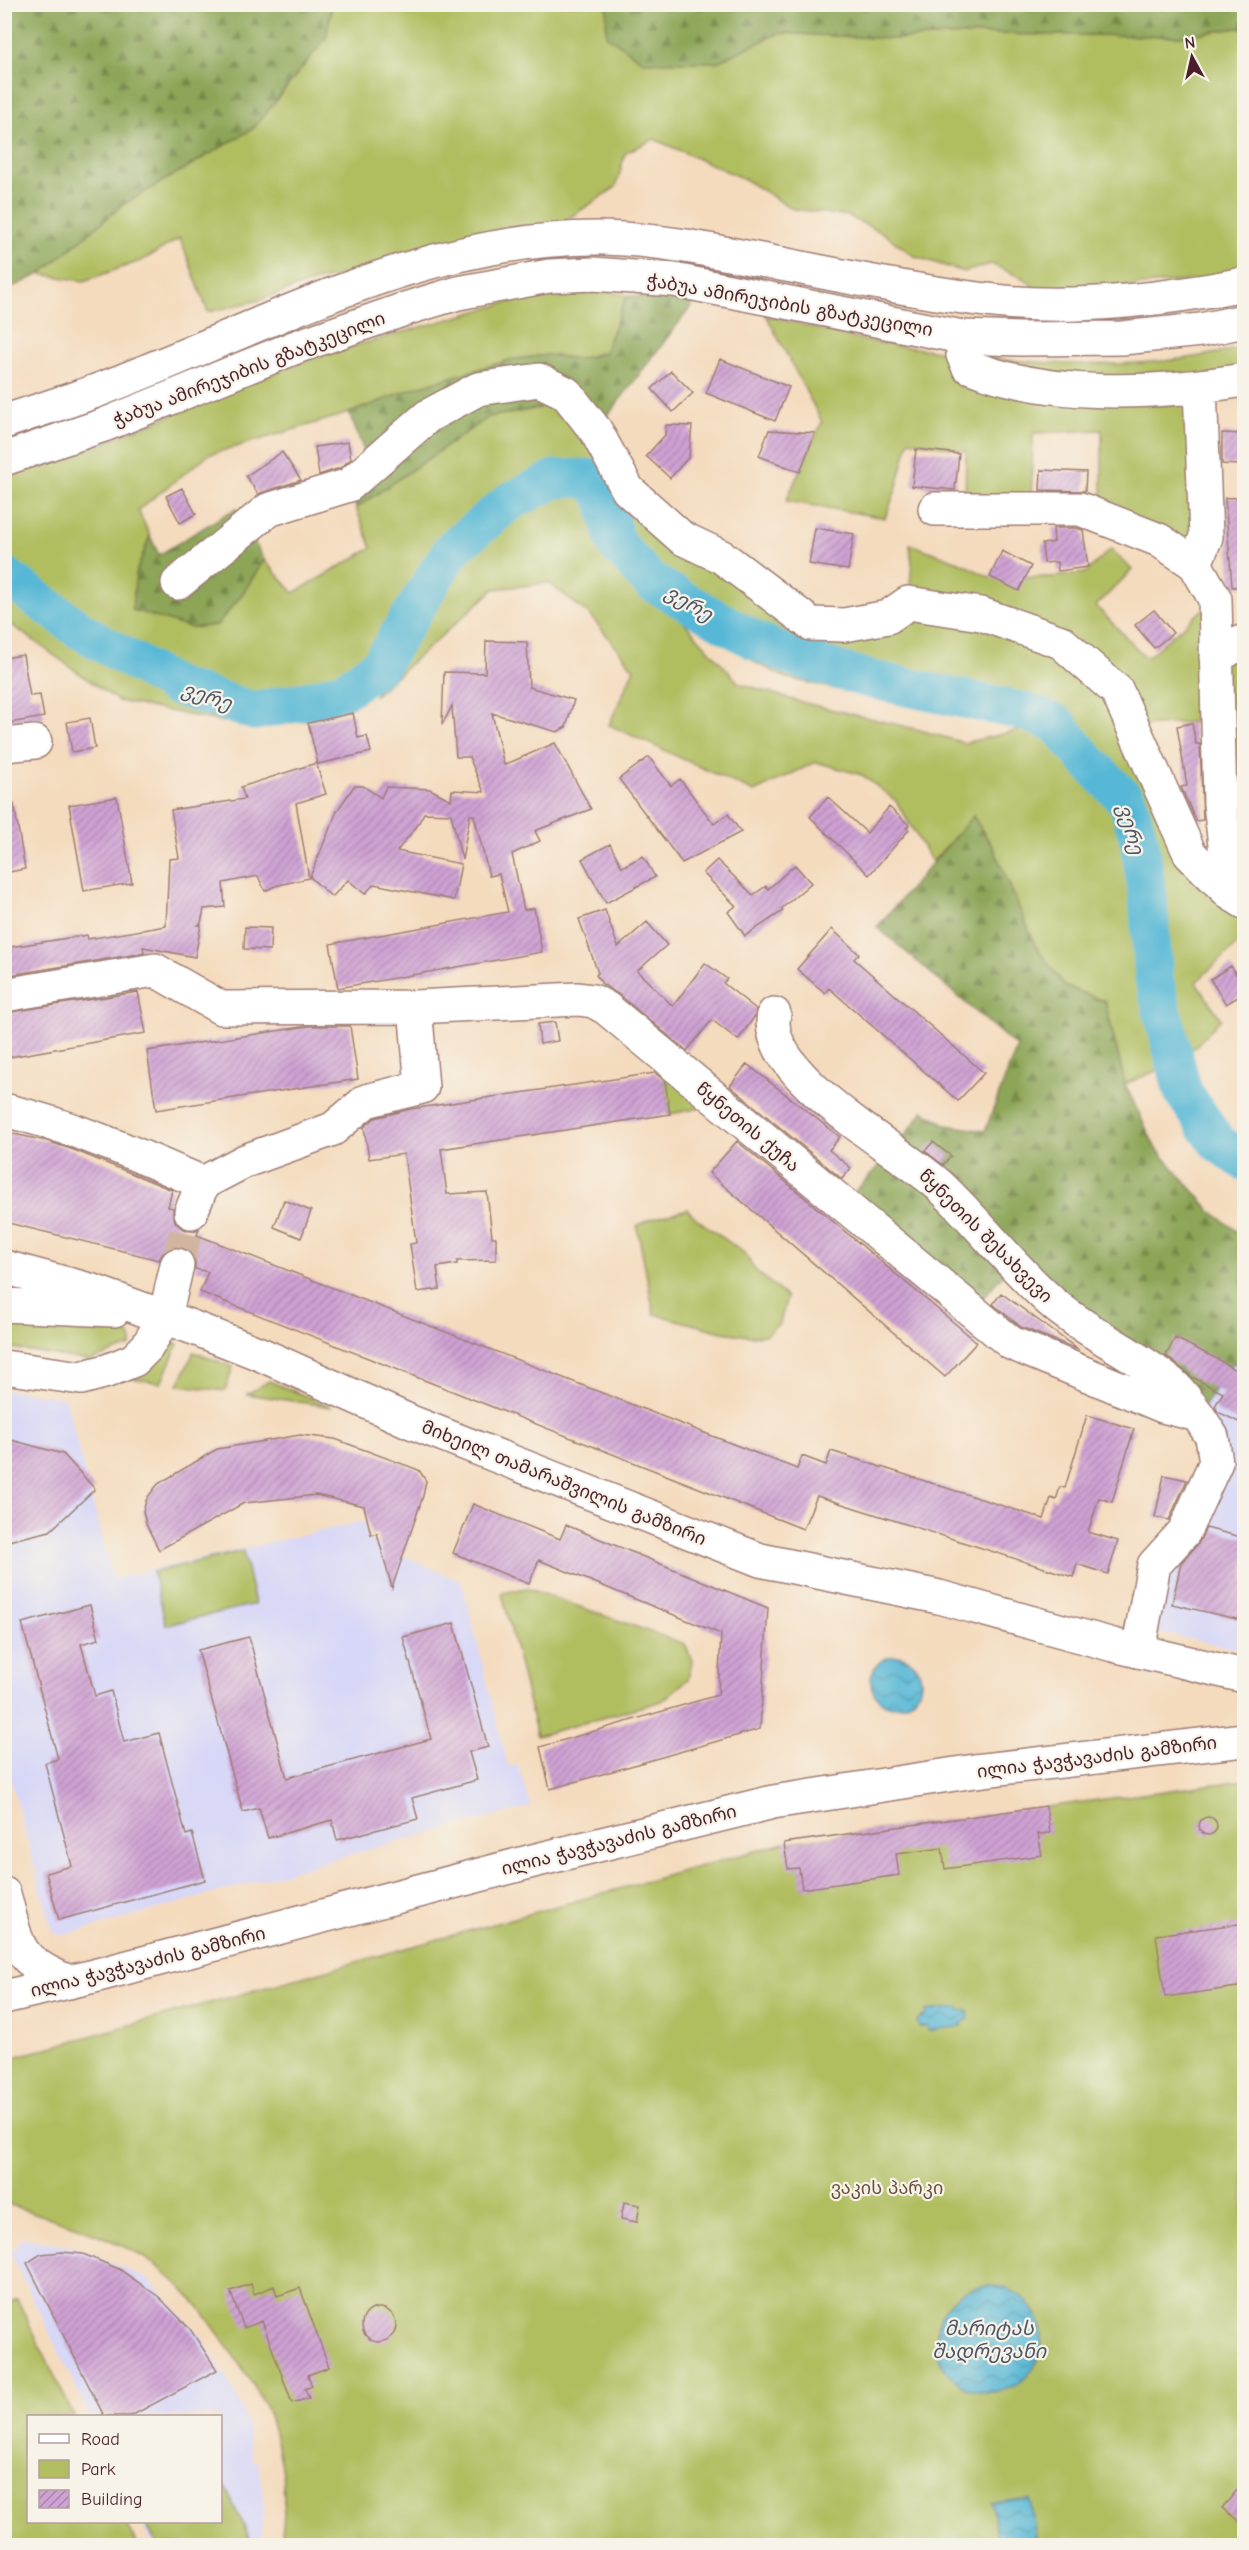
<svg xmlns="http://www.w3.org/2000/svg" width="1249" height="2550" viewBox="0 0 1249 2550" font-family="'Comic Neue','Noto Sans Georgian',sans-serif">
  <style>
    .built { fill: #d7d7f8 }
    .green { fill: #b0be60; stroke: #7d6e46; stroke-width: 1.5 }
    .forest { fill: url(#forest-firs); stroke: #6b6240; stroke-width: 1.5 }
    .water { fill: url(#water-waves); stroke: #506c80; stroke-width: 1.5 }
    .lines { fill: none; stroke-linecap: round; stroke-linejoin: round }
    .river { stroke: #57b8d6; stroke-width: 39 }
    .building { fill: url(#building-hatch) }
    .minor-tunnel { stroke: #d2b5a1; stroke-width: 33; stroke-dasharray: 33 16; stroke-linecap: butt }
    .minor-casing { stroke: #9f7d74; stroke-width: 36 }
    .major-casing { stroke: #9f7d74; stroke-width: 36 }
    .minor { stroke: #fff; stroke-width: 33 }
    .major { stroke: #fff; stroke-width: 33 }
    .labels { text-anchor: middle; stroke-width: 4.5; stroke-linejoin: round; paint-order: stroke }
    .street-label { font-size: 18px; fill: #4a1f2b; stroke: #f7f3e8 }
    .park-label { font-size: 18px; fill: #694f3b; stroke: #f7f3e8 }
    .water-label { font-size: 20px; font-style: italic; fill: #4f5567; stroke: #f7f3e8 }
  </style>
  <defs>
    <pattern id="forest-firs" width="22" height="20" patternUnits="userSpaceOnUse" patternTransform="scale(1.5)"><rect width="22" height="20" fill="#8ca556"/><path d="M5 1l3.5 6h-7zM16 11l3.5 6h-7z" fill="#748647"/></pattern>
    <pattern id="water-waves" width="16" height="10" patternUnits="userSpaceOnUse" patternTransform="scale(1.5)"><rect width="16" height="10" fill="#57b8d6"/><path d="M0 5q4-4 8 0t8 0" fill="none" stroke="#4a95ae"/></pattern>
    <pattern id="building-hatch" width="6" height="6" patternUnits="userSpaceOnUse" patternTransform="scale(1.5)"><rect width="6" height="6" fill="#cfa2d4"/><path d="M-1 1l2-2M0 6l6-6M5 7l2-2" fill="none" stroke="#aa83ac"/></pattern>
  </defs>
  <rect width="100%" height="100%" fill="#f7f3e8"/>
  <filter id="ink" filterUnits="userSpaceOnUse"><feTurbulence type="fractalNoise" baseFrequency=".0167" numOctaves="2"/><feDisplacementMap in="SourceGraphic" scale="12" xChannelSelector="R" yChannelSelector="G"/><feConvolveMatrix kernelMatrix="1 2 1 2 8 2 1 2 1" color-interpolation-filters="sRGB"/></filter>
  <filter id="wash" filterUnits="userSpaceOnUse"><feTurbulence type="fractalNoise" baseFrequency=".008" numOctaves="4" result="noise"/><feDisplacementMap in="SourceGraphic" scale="24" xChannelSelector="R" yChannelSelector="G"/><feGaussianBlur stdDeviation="1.35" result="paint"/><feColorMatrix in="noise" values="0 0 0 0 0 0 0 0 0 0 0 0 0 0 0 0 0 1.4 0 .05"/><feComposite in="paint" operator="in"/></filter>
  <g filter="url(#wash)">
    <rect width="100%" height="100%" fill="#f4dbbe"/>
    <path class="built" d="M1232,1362L1244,1371V1650L1142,1629L1207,1482L1198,1415Z
      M4,1390L65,1398L113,1579L364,1521L368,1540L462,1582L508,1767L518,1765L531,1807L377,1847L80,1931L64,1935L53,1933L5,1759Z
      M22,2238L78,2248L148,2279L200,2335L239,2400L247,2425L252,2461L259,2462L264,2510L260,2545H152L141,2522H220V2416H90L11,2254Z"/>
    <path class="green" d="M332,5H607L606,35L717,62L779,33L895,39L981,34L1182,36L1244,27V276L1041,294L1025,279L991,264L964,272L914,256L883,233L848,216L793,209L744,179L654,139L625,153L616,187L545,234L377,267L312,282L260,300L208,312L180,238L143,260L84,281L40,274L124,204L254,128L326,38Z
      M603,291L627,295L604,352L579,359L547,355L510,360L417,387L349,413L208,455L138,510L150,536L136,573L217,625L243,593L264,560L294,593L372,548L356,508L489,417L539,408V380L628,490L811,624L908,603L912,564L910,544L959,562L989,577H1053L1085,573L1111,549L1132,570L1096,606L1146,658L1215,599L1216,657L1244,641V814L1221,817L1216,720L1134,727L1190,854L1244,902V938L1196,982L1221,1019L1190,1052L1163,964L1159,892L1140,805L1063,714L1013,701L983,709L933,711L787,678L756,663L731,642L696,595L651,564L627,540L613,488L595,470L556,471L504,494L439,542L375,646L336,679L248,702L180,674L5,561L4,477L63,459L312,358L523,298Z
      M766,315C799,324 831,333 864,340C886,345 909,347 931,350C1034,366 1143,373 1244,347V380L1201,387L1195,564L1102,518V430L1033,433L1031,508H965L966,451L909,440L897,487L885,518L786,501L822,422Z
      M556,491L591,495L610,554L632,580L661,599L683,621L739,683L800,702L920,730L964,743L1028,728L1062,746L1091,777L1120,817L1134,871V945L1140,995L1163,1068L1125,1084L1105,1001L1064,986L1035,945L994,849L973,816L932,862L896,801L862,775L816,762L754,792L609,725L634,669L591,616L549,583L494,589L374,696L463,563L508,523Z
      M4,588L160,691L225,722L118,701L5,620Z
      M663,1071L706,1100L700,1108L670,1114Z
      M687,1209L697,1219L744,1253L756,1271L787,1297L780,1323L765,1335L751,1336L722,1332L654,1314L637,1226L648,1220Z
      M4,1316L129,1334L132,1340L131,1346L89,1361L5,1347Z
      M166,1339L178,1344L161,1383L124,1377Z
      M194,1352L233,1367L225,1391L178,1385Z
      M269,1381L332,1407L247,1394Z
      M243,1551L255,1604L166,1625L153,1572Z
      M526,1588L685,1644L692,1661L688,1679L662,1701L537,1736L502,1593Z
      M1244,1780V2545H280C289,2504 282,2456 269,2416C263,2397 250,2381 240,2365C215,2328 191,2291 155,2265C110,2233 55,2221 5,2203L4,2060L784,1843Z
      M17,2299L74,2416H28V2522H125L137,2545H5L4,2305Z
      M221,2479L251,2541L242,2545H157L145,2522H220Z"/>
    <path class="forest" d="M607,4H1244V27L1182,36L981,34L895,39L779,33L717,62H644L606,35Z
      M4,5L5,4L332,5L326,38L254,128L124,204L40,274L5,291Z
      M627,295L693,304L596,431L539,381L540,408L489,417L356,508L349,485L370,466L349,413L417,387L510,360L547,355L579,359L604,353Z
      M236,508L264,560L243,593L217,625L191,628L132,610L136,573L150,536L159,555Z
      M973,816L994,849L1035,945L1064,986L1105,1001L1125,1084L1155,1147L1211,1211L1244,1237V1371L1232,1362L1198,1415L1013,1262L972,1311L842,1205L894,1151L923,1111L947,1125L985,1131L1017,1047L877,927Z"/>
    <path class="water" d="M871 1681a25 25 0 1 1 50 0a25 25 0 1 1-50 0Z
      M958,2007L959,2010L968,2011L969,2019L961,2023L962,2026L928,2031V2027H919L917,2023L918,2019L926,2015V2011Z
      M936 2339a53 53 0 1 1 106 0a53 53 0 1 1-106 0Z
      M1030,2498L1037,2545H998L992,2503Z"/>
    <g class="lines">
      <path class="river" d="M4,575L80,630L175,686L254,711L311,700L346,689L380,665L452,549L509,502L555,479L588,478L603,494L616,544L650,581L754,640L796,658L869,679L1026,712L1057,724L1085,758L1128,802L1140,844L1148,897L1154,979L1183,1092L1218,1143L1244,1161"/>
    </g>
    <g id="blocks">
      <path class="building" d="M720,359L789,387L775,421L706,393Z
        M671,371L693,393L673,412L652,389Z
        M666,425L692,426L689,457L670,478L646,456L665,435Z
        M769,430L815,433L800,472L759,456Z
        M1222,433L1245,434V456L1240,455L1239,465L1222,464Z
        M348,442L351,459L340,468L319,475L315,447Z
        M916,449L959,454L955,490L912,486Z
        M282,452L301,480L258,494L246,476Z
        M1041,470L1086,472L1085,491L1040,490Z
        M182,488L196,514L180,523L166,496Z
        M1245,497V586L1232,587L1225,498Z
        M815,528L854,534L848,570L809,564Z
        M1053,528H1076L1083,530L1088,567L1058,571L1057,562L1044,563L1042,544L1054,542Z
        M1002,551L1031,566L1019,591L990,577Z
        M1154,610L1173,633L1154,648L1135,625Z
        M486,641L527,642L529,687L574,700L566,727L557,732L492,713L504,765L555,743L591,809L535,831L540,841L512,854L524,910L534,908L542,952L338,988L330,944L508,912L499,874L489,876L474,815H470L462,860L451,814L424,813L417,826L397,851L461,864L454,900L374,884L365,894L348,880L332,897L310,877L337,811L354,786H363L381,798L386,787L430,789L451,800L452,790L484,792L469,757H456L452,706L442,725L444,672L485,673Z
        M23,655L30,696L40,695L44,717L4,724V658Z
        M353,713L358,738L367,736L371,752L318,764L308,723Z
        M90,718L95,748L72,752L67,722Z
        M1192,723L1196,744H1200L1203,820L1196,821L1181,787L1187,786L1177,726Z
        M649,757L671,786L680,779L714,824L728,814L741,832L682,863L619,779Z
        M316,763L326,794L296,803L309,878L275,886L265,891L258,876L223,883L225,907L204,909L201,923L198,925H201L195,957L143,947L144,953L4,976V948L87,935L88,939L166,926L169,859L179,858L171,810L245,799L241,787Z
        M117,797L132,883L84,891L69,805Z
        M828,797L867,833L889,807L909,825L906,828L909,830L869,875L810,817Z
        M4,804H14L25,869L4,873Z
        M610,844L622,867L643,856L655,877L606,903L582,859Z
        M717,860L753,895L766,886L768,889L795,865L811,883L781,909L783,911L745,936L728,912L736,906L703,873Z
        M605,910L618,947L647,922L667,945L637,971L673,1006L705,963L727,979L723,983L756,1009L755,1016L738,1040L712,1020L687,1051L618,994L602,984L596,975L598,973L579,919Z
        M245,927L271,928L270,950L244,949Z
        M832,929L859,954L854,959L984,1073L958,1101L829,988L825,993L797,969Z
        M1231,966L1245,989V993L1226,1004L1210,979Z
        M138,992L146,1033L4,1058V1013Z
        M555,1022L558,1041L540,1044L538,1024Z
        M308,1026H350L358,1079L156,1110L147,1051Z
        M747,1064L840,1137L829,1150L851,1168L842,1179L730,1086Z
        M655,1073L665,1081L670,1114L441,1149L447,1194L487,1192L492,1237H496V1260L457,1261V1264L437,1267L440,1289L417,1292L410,1244L416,1243L404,1154L369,1159L364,1127L375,1118L411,1109Z
        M4,1132L47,1141L74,1150L172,1190L168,1207L173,1208V1215L176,1223L183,1229L193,1231L199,1229L197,1235L797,1469L802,1456L826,1465L831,1451L1044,1519L1051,1498L1056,1500L1060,1487L1065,1488L1087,1415L1134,1429L1112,1502L1099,1498L1088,1532L1118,1541L1108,1574L1077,1564L1073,1577L817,1496L803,1529L200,1292L208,1272L195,1269V1259L189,1251L182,1247H171L163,1253L159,1260L4,1222Z
        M737,1141L977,1342L945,1377L709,1173Z
        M933,1142L951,1156L943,1165L925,1151Z
        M284,1200L311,1211L301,1238L274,1227Z
        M1001,1293L1079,1350L1021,1327L993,1304Z
        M1175,1338L1219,1360L1245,1376V1425L1218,1412L1215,1406L1223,1393L1192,1377L1166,1356Z
        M300,1435L335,1439L419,1470L426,1481L423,1496L392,1588L377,1533L371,1535L364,1506L316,1495L244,1503L159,1550L146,1524L143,1511L147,1498L158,1484L217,1449Z
        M4,1438L63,1454L95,1489L50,1531L4,1542Z
        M1164,1475L1187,1480L1169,1520L1155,1517Z
        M473,1504L560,1539L566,1525L768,1608L760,1729L550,1789L540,1747L718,1695L721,1634L539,1560L529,1584L453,1553Z
        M1206,1528L1245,1538V1621L1172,1604L1181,1563L1198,1544Z
        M90,1605L99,1639L81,1644L95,1696L111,1691L124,1742L159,1733L186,1835L192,1833L205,1880L59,1920L46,1873L72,1866L45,1763L58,1759L22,1623Z
        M454,1623L488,1747L469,1752L477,1780L412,1798L418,1819L337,1840L332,1820L268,1838L259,1808L243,1812L198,1650L249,1637L287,1778L431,1739L403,1637Z
        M1046,1806L1050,1833L1038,1834L1042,1855L945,1869L942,1848L920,1851L896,1854L899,1875L802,1889L799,1868L788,1869L784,1843Z
        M1199 1826a9 9 0 1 1 18 0a9 9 0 1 1-18 0Z
        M1245,1923V1986L1165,1997L1156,1935Z
        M624,2202L640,2205L637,2222L621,2219Z
        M62,2252L83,2254L119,2269L159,2297L190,2329L217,2370L131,2416H104L27,2263L41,2254Z
        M251,2284L254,2294L274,2286L277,2296L300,2288L329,2367L308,2375L312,2386L305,2389L309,2398L292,2403L262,2321L244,2328L230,2291Z
        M362 2325a17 17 0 1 1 34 0a17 17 0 1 1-34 0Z
        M1245,2481V2526L1222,2508Z"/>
    </g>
  </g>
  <g filter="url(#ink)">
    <use href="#blocks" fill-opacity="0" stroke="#9f7d74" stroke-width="1.5"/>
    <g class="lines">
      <path class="minor-tunnel" d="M177,1265L191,1212"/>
      <g class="minor-casing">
        <path id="minor" d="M962,337L963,355L968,366C1051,399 1157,394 1244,380
          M935,509H1080L1159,540L1195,564L1215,599L1220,804L1231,894
          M1195,564L1206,537L1200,387
          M178,583L268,510L349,485L428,416L478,389L539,380L566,393L596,431L628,490L682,538L722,557L811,624L844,625L888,617L908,603L981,614L1061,642L1117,691L1190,854L1231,894L1244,902
          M1216,657L1244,641
          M4,745L35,742
          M4,995L155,970L221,1008L415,1007L578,999L593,1001L606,1008L1011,1343L1163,1406L1198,1415L1212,1437L1216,1462L1184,1532L1154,1565L1138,1651
          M774,1014C760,1075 903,1151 941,1187C980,1224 1015,1271 1055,1305C1091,1335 1136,1354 1172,1384C1182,1393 1190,1405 1198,1415
          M4,1110C73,1126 138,1155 203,1183
          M191,1212L203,1183L245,1161L333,1129L366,1101L422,1087L415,1007
          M165,1317L177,1265"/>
      </g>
      <g class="major-casing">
        <path id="major" d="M4,422C35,411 66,402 96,391C261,329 421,236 602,238C654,239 705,249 755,259C835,274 915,292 995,301C1072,310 1169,299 1244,284
          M4,459L104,425L296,347L408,308L458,293L549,276L593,274L674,280L962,337L1020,339L1122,338L1201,330L1244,321
          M4,1267L93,1291L194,1328L260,1354L411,1422L760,1560L939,1597L1113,1645L1244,1676
          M4,1305L114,1310
          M4,1367L81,1378L107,1371L134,1360L147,1347L165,1317
          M4,1894C19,1948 14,1959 69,1982
          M4,1997L90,1977L533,1861L773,1802L975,1771L1244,1740"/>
      </g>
      <use href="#minor" class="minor"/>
      <use href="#major" class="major"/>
    </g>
  </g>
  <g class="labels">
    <g class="street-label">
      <text transform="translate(790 305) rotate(10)" y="6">ჭაბუა ამირეჯიბის გზატკეცილი</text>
      <text transform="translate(249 369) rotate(-21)" y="6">ჭაბუა ამირეჯიბის გზატკეცილი</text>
      <text transform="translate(748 1127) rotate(40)" y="6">წყნეთის ქუჩა</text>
      <text transform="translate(986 1236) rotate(45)" y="6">წყნეთის შესახვევი</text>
      <text transform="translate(564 1483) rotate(22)" y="6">მიხეილ თამარაშვილის გამზირი</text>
      <text transform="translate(1097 1757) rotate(-7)" y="6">ილია ჭავჭავაძის გამზირი</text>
      <text transform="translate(619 1840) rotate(-14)" y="6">ილია ჭავჭავაძის გამზირი</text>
      <text transform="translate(148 1962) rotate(-14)" y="6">ილია ჭავჭავაძის გამზირი</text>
    </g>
    <g class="park-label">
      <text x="887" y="2194">ვაკის პარკი</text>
    </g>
    <g class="water-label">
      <text transform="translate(689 603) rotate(30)" y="7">ვერე</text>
      <text transform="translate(207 696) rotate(18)" y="7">ვერე</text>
      <text transform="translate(1131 829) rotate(74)" y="7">ვერე</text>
      <text x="989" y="2335">მარიტას<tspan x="989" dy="23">შადრევანი</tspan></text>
    </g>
  </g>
  <rect width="1249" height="2550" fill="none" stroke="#f7f3e8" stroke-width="24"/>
  <rect x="27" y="2415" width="195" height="108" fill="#f7f3e8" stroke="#b29e9c" stroke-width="1.5"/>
  <rect x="39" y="2434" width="30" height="9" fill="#ffffff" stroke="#b29e9c" stroke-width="1.5"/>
  <text x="81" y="2445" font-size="18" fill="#4a1f2b">Road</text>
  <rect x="39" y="2460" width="30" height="18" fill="#b0be60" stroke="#b29e9c" stroke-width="1.5"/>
  <text x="81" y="2475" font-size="18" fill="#4a1f2b">Park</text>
  <rect x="39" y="2490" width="30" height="18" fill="url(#building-hatch)" stroke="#b29e9c" stroke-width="1.5"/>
  <text x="81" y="2505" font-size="18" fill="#4a1f2b">Building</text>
  <g transform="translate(1192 57) rotate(352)" stroke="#f7f3e8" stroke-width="4.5" paint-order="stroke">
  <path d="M0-4.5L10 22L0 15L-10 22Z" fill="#4a1f2b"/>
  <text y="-9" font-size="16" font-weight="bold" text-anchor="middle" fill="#4a1f2b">N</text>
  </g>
</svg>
